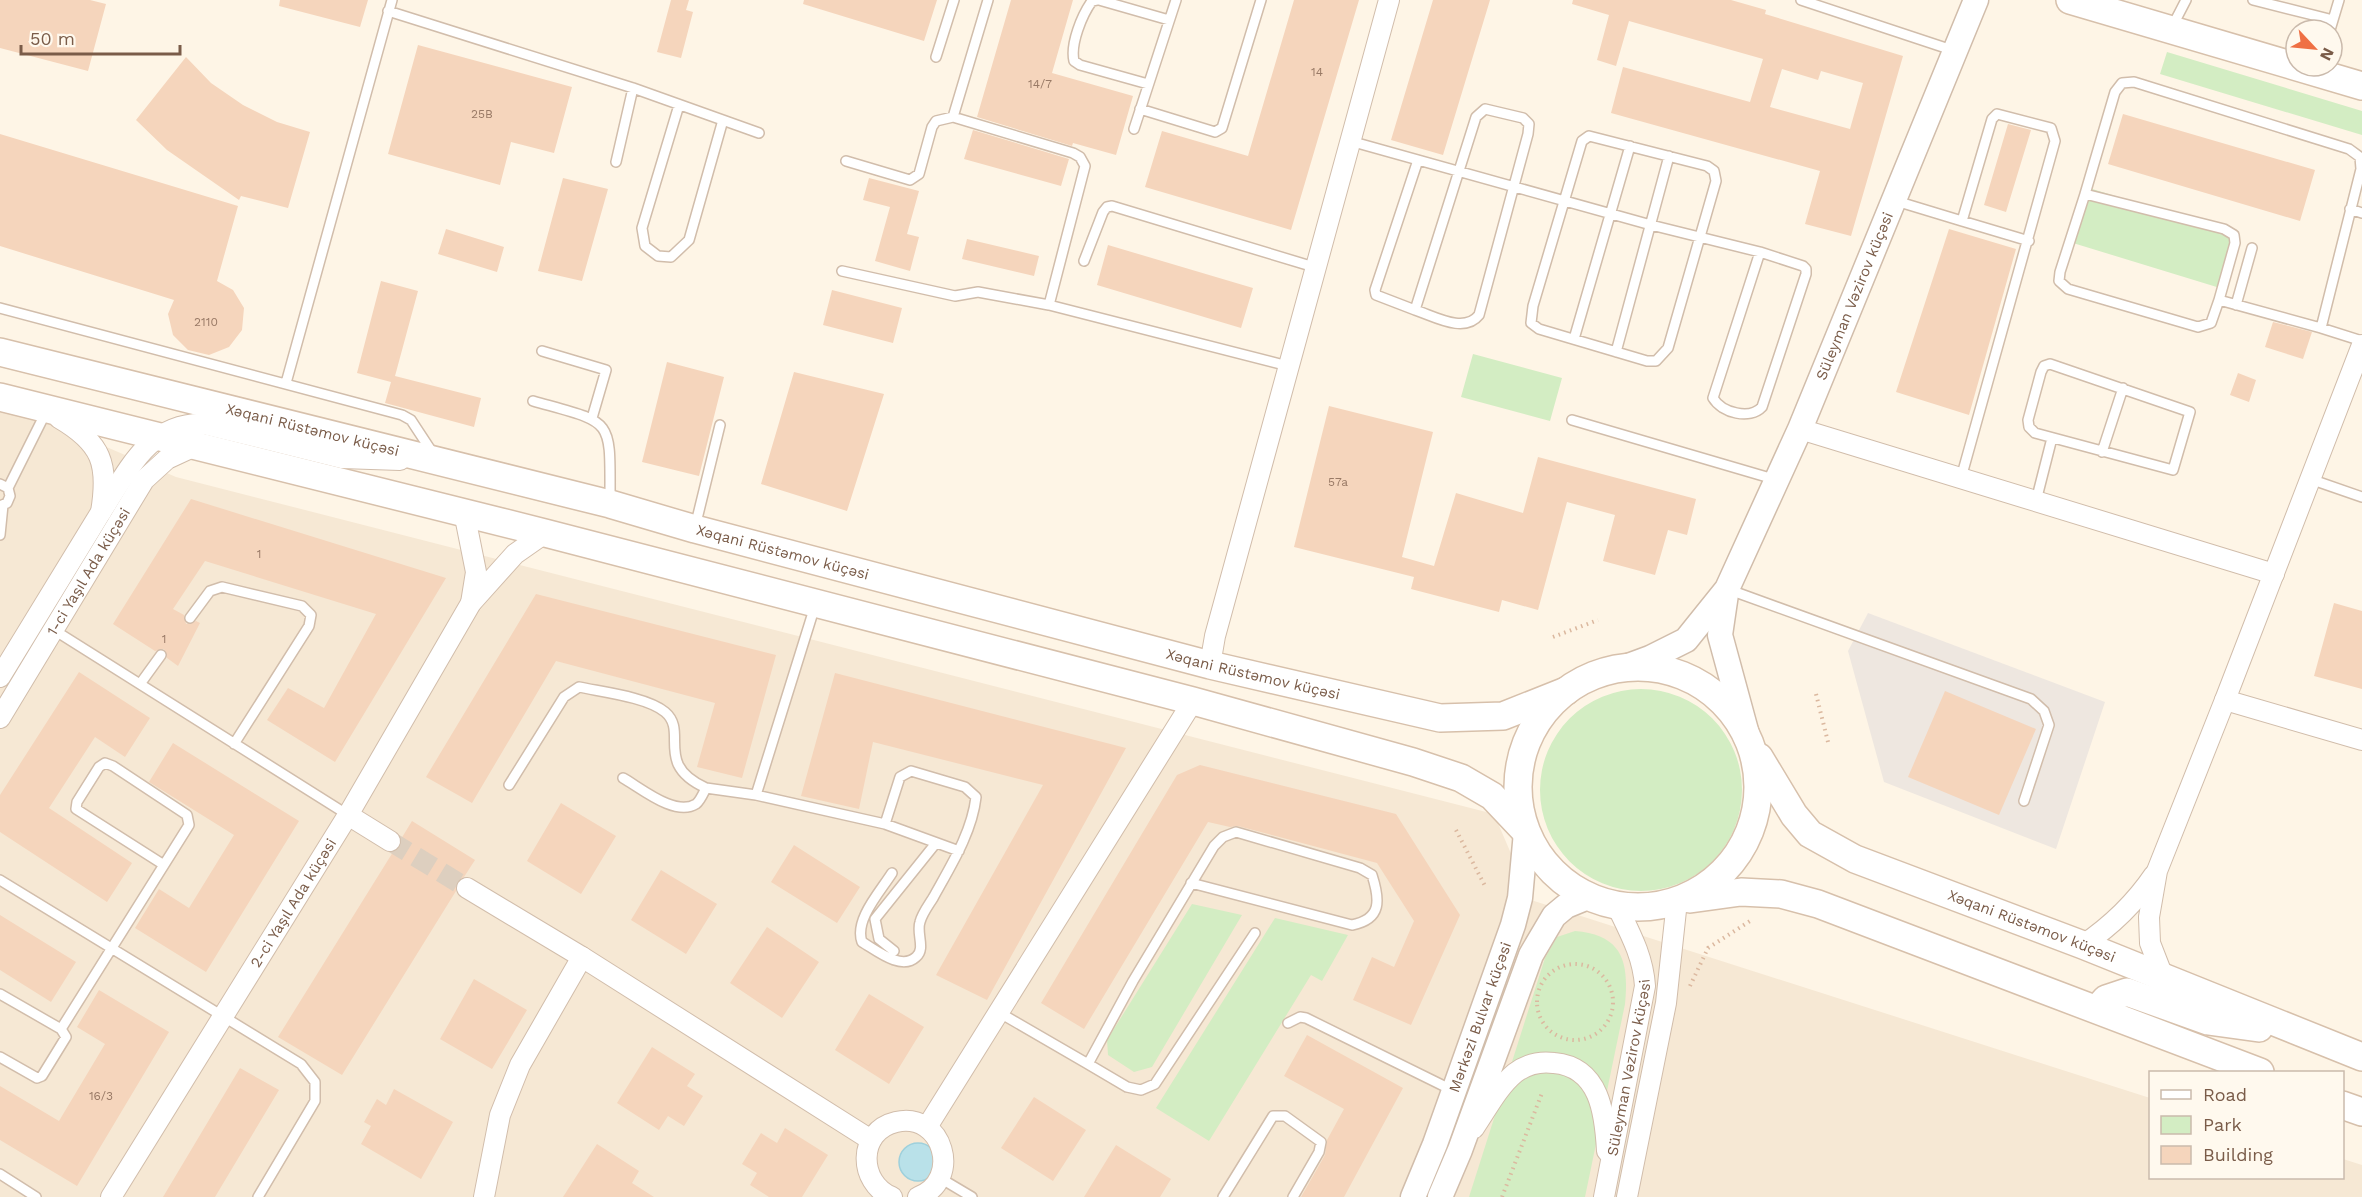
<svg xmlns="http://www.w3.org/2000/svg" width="2362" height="1197" viewBox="0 0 2362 1197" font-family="'Work Sans',sans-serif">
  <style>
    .residential { fill: #f6e8d4 }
    .industrial { fill: #eee7e0 }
    .green { fill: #d3edc3 }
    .water { fill: #b9e1e9; stroke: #9ed0dc; stroke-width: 1.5 }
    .building { fill: #f5d5bc; fill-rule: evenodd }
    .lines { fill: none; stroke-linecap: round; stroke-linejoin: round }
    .minor-tunnel { stroke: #ddcfbf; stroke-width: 20; stroke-dasharray: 20 10; stroke-linecap: butt }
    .service-casing { stroke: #d1bdab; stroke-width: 12 }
    .minor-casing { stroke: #d1bdab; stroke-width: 22 }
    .tertiary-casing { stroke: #d1bdab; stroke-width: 27 }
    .secondary-casing { stroke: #d7c0ab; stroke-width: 30 }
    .path { stroke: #dbb89f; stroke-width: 4; stroke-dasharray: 1.5 4.5; stroke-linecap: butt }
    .service { stroke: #fff; stroke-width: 9 }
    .minor { stroke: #fff; stroke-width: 20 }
    .tertiary { stroke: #fff; stroke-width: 24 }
    .secondary { stroke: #fff; stroke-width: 27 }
    .labels { text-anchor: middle; stroke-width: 6; stroke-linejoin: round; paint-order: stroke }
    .number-label { font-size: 12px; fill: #997a66 }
    .street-label { font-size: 15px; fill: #7a5c49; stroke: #fff9ee }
  </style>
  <rect width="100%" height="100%" fill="#fef5e6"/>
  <path class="residential" d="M0,401L176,477L1494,814L1531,900L2150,1098V1178H2342L2343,1159L2362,1165V1197H0Z"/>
  <path class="industrial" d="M1868,613L2105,702L2056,849L1884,782L1848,651Z"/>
  <path class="green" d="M2167,52L2362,111V135L2160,74Z
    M2089,188L2237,233L2220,288L2073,243Z
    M1473,354L1562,378L1550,421L1461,397Z
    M1540 790a101 101 0 1 1 202 0a101 101 0 1 1-202 0Z
    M1192,904L1242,915L1152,1067L1134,1072L1108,1055L1107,1040Z
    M1275,918L1348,935L1322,981L1311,975L1209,1141L1156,1108Z
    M1575,931C1623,935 1629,962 1625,1004L1585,1197H1469L1545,958L1557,937Z"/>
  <path class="water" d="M899 1162a19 19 0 1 1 38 0a19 19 0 1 1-38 0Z"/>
  <path class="building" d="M0,0H90L106,4L88,71L0,48Z
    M280,0H368L360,27L279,6Z
    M671,0H689L686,10L693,12L681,58L657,52Z
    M804,0H937L924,41L803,4Z
    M1011,0H1073L1052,73L1133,96L1116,155L1073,143L1072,146L977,117Z
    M1294,0H1359L1291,230L1145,187L1162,131L1248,156Z
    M1433,0H1490L1443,155L1391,140Z
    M1573,0H1731L1766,10L1765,14L1903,56L1851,236L1805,224L1820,171L1611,113L1623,67L1750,102L1763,59L1629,21L1616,66L1597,60L1609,15L1572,4ZM1782,69L1818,80L1821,71L1863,83L1850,129L1770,107Z
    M418,45L572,87L554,153L511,142L500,185L388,154Z
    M186,57L211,83L243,105L277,122L310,132L288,208L241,196L239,200L167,150L136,120Z
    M2123,114L2315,170L2300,221L2108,164Z
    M2008,124L2031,130L2006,212L1984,205Z
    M973,130L1069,159L1061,186L964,159Z
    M0,134L238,206L217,281L233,290L244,308L242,330L229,347L209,355L188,350L173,335L168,314L174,300L0,246Z
    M563,178L608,189L582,281L538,271Z
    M869,178L919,191L907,234L919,237L910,271L875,261L890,207L863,200Z
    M446,229L504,247L497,272L438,254Z
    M1949,229L2016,249L1969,415L1896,392Z
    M967,239L1039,256L1034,276L962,259Z
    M1108,245L1253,288L1241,328L1097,285Z
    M381,281L418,291L395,376L481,398L474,427L385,403L391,382L357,373Z
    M832,290L902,308L893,343L823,325Z
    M2273,322L2312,332L2303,359L2265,347Z
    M667,362L724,377L699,476L642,462Z
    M794,372L884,394L847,511L761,484Z
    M2238,373L2256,380L2249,402L2230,395Z
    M1329,406L1433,432L1402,557L1434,566L1456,493L1523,513L1538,457L1696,499L1687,535L1668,530L1655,575L1603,561L1615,515L1567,502L1538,610L1502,600L1499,612L1411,589L1414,577L1294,547Z
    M191,499L446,578L335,762L267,720L288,688L324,708L376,614L205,561L173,609L184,615L186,624L196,621L200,623L178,666L167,658L164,649L155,651L113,624Z
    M536,594L776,655L742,778L697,767L715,703L556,661L472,803L426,777Z
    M2334,603L2362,611V689L2314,676Z
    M79,672L150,718L125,757L95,737L49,808L132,863L107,902L0,832V795Z
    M835,673L1126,748L987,1000L936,975L1043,785L873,742L859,809L801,796Z
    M1945,691L2036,729L1999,815L1908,777Z
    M173,743L299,821L206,972L135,928L159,889L189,908L234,835L149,782Z
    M1200,765L1396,814L1460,915L1411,1025L1353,1000L1372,957L1394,967L1414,921L1377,863L1238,826L1230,827L1208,822L1084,1029L1041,1003L1177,775Z
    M561,803L616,836L581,894L527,861Z
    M412,821L475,860L464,877L457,881L456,891L342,1075L278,1037L393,852L400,847L401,839Z
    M794,845L860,887L837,923L771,882Z
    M661,870L717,904L686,954L631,920Z
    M0,915L76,962L51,1002L0,970Z
    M767,927L819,962L782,1018L730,983Z
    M474,979L527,1010L492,1069L440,1039Z
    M99,990L169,1032L77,1186L0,1140V1086L59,1121L105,1044L77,1027Z
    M869,994L924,1027L889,1084L835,1050Z
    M1307,1035L1403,1088L1344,1197H1301L1325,1155L1327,1140L1344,1109L1284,1076Z
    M652,1047L695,1074L687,1086L703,1096L684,1126L668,1116L659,1130L617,1103Z
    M240,1068L279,1090L215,1197H163Z
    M394,1089L453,1122L421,1179L361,1144L371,1126L364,1122L377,1099L386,1105Z
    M1034,1097L1086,1130L1053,1181L1001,1148Z
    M785,1128L828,1155L802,1197H769L750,1185L757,1173L742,1164L761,1133L777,1143Z
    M597,1144L639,1171L632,1183L654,1197H563Z
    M1116,1145L1171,1179L1160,1197H1084Z"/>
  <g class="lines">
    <path class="minor-tunnel" d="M390,841L467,888"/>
    <g class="service-casing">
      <path id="service" d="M988,0L953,117L1073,153L1080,157L1085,166L1049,305
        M1097,0L1092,1C1082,15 1070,44 1074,61L1080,65L1148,84
        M1099,0L1169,20
        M1801,0L1955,51
        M2253,0L2333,20
        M388,11L633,88L759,133
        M2172,27L2186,0
        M2330,30L2339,0
        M936,57L954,0
        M679,105L642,228L645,246L658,256L671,257L689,240L723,120
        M1140,109L1215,132L1222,128L1261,0
        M1485,109L1523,118L1529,124L1528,134L1479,315C1464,334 1434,316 1415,310L1476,117Z
        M1134,129L1176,0
        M1589,136L1707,166L1714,171L1716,181L1668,348L1656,361H1647L1539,329L1531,323L1533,306L1582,141Z
        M1350,141L1651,225L1760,252L1803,266L1806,269V274L1762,407C1750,420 1722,413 1713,398L1760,252
        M846,161L910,180L919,174L932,127L936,121L953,117
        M616,162L633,88
        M2085,194L2060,272L2059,281L2068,289L2198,327L2211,323L2219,300L2321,328L2361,169L2360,157L2349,149L2134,82L2122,83L2115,92L2085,194L2224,229L2234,235L2235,243L2219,300
        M1896,201L1962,221
        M2350,209L2362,213
        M1084,261L1103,212L1107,207L1112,206L1314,267
        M842,271L955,296L978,292L1049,305L1288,366
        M2236,305L2252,248
        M0,308L402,415L411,420L434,455
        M1415,310L1376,295L1375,290L1418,160
        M2321,328L2362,341
        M1574,339L1630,146
        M542,351L606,370L592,418
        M1616,352L1669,156
        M2050,364L2190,412L2173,470L2035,433L2029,427L2028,420L2041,372L2044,366Z
        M286,383L392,0
        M533,401C615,424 610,416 610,502
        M1572,420L1777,480
        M2102,452L2123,388
        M1961,478L2055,141L2051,128L1997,114L1992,119L1962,221L2029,241
        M2310,479L2362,497
        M0,484L8,488L10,496L7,503L0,506
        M8,488L46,412
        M2036,501L2052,438
        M695,527L720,425
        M0,535L3,505
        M1727,589L2031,699L2044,711L2049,725L2024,801
        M815,606L756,795L885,824L959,851
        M190,618L210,591L222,587L302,606L311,615L309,626L234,744
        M54,630L348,815
        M140,684L161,655
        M623,778C641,788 675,817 696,804C700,801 703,794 706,788L756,795
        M509,785L564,697L579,687C602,692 647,697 665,712C689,732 653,764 706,788
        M885,824L900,777L911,771L965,787L976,797C972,833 950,867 933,898C928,906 922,914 920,922C916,933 926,949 916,957C901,971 876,950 862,942C854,920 880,892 892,873
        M0,880L301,1064L315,1082V1101L258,1197
        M894,951L879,939L875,919L936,843
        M0,994L61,1029L66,1037L42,1076L37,1078L0,1057
        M1000,1013L1088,1064L1133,981L1214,846L1223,837L1236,832L1360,868L1372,875C1380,900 1382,919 1352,925L1191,883
        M1288,1023L1300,1017L1306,1018L1452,1090
        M61,1029L189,825L187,815L113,766L105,763L99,767L77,802L76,809L164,865
        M1088,1064L1127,1087L1141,1090L1155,1084L1255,933
        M0,1174L36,1197
        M940,1178L972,1197
        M1223,1197L1273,1116H1285L1321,1142L1319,1152L1293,1197"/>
    </g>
    <g class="minor-casing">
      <g id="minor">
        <path d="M2362,345L2225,700L2362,740"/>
        <path d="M1800,429L2274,574"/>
        <path d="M101,512C128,471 149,422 204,424L342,458L400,460"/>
        <path d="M464,512L476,572L471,603"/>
        <path d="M1210,665L1215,636L1389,0"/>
        <path d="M0,677L101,512C109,464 102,443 59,418"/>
        <path id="s1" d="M0,718L144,480L167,459L195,446"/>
        <path d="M348,815L390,841"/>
        <path d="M467,888L582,957L871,1140"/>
        <path d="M2083,945C2111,926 2135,903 2154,875"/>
        <path d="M2164,979L2150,943L2149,917L2157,871L2225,700"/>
        <path d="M927,1127L1193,701"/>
        <path d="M1474,1128C1487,1109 1498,1087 1515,1073C1527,1064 1540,1061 1554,1063C1600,1067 1605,1114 1607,1151"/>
        <path id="s2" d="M111,1197L348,815L471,603L515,554L545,533"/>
        <path d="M484,1197L500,1115L520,1065L582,957"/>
        <path d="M892,1197C858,1183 857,1131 896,1122C943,1111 963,1180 918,1197"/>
        <path id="s3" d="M1604,1197L1645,986C1643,956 1630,933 1617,906"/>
        <path d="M1627,1197L1666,1003L1677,901"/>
      </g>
    </g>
    <g class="tertiary-casing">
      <g id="tertiary">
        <path d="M1726,594L1720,635L1748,738"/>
        <path id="s4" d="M1623,668L1650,658L1686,640L1727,589L1800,429L1976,0"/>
        <path id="s5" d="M1413,1197L1435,1144L1513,925L1520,898L1526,832"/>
        <path d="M1440,1197L1460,1150L1531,955L1554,916L1566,906L1588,897"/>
      </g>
    </g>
    <g class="secondary-casing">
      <g id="secondary">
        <path d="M2070,0L2362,86"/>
        <path id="s6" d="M0,352L610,504L695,529L1210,665L1440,718L1503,716L1566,691"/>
        <path d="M0,397L545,533L1193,701L1413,762L1461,778L1492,796L1526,832"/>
        <circle cx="1638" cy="787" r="120"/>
        <path id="s7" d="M1759,757L1794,815L1810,834L1855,859L2083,945L2362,1057"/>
        <path d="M1690,899L1741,892L1781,894L1818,904L2260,1072"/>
        <path d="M2097,1009L2106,999L2127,992L2208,1021L2259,1028"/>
        <path d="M2342,1105L2362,1112"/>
      </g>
    </g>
    <path class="path" d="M1553,637L1598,620
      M1816,694L1828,742
      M1456,830L1485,886
      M1537 1002a38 38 0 1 1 76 0a38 38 0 1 1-76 0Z
      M1690,986L1708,948L1750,921
      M1502,1197L1542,1093"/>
    <use href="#service" class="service"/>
    <use href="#minor" class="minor"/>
    <use href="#tertiary" class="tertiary"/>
    <use href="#secondary" class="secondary"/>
  </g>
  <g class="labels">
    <g class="number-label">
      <text x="1317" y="76">14</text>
      <text x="1040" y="88">14/7</text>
      <text x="482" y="118">25B</text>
      <text x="206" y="326">2110</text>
      <text x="1338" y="486">57a</text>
      <text x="259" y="558">1</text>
      <text x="164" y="643">1</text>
      <text x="101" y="1100">16/3</text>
    </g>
    <g class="street-label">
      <text dy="5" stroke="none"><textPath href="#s4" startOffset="454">Süleyman Vəzirov küçəsi</textPath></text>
      <text dy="5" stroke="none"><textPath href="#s6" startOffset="322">Xəqani Rüstəmov küçəsi</textPath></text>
      <text dy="5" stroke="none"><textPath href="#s6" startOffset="808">Xəqani Rüstəmov küçəsi</textPath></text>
      <text dy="5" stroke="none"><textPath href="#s1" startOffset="171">1-ci Yaşıl Ada küçəsi</textPath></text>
      <text dy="5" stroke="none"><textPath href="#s6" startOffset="1294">Xəqani Rüstəmov küçəsi</textPath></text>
      <text dy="5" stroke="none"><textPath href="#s2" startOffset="346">2-ci Yaşıl Ada küçəsi</textPath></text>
      <text dy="5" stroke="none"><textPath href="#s7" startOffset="333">Xəqani Rüstəmov küçəsi</textPath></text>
      <text dy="5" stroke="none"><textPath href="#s5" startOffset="192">Mərkəzi Bulvar küçəsi</textPath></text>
      <text dy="5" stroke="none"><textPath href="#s3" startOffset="132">Süleyman Vəzirov küçəsi</textPath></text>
    </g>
  </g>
  <rect x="2149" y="1071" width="195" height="108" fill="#fff9ee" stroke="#cabaac" stroke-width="1.5"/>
  <rect x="2161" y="1090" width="30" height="9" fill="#ffffff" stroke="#cabaac" stroke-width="1.5"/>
  <text x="2203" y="1101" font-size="18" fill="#7a5c49">Road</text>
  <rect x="2161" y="1116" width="30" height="18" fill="#d3edc3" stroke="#cabaac" stroke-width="1.5"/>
  <text x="2203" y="1131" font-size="18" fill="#7a5c49">Park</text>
  <rect x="2161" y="1146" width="30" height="18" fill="#f5d5bc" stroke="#cabaac" stroke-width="1.5"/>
  <text x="2203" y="1161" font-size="18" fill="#7a5c49">Building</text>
  <g transform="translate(2314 48) rotate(116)"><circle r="28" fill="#fff9ee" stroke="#cabaac" stroke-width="1.5"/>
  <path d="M0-4.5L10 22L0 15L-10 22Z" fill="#ef7044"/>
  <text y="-9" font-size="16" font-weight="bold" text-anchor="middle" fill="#7a5c49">N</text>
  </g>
  <path d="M21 45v9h159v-9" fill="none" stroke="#7a5c49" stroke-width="3"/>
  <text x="30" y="45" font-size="18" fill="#7a5c49" stroke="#fff9ee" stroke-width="4.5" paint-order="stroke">50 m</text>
</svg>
